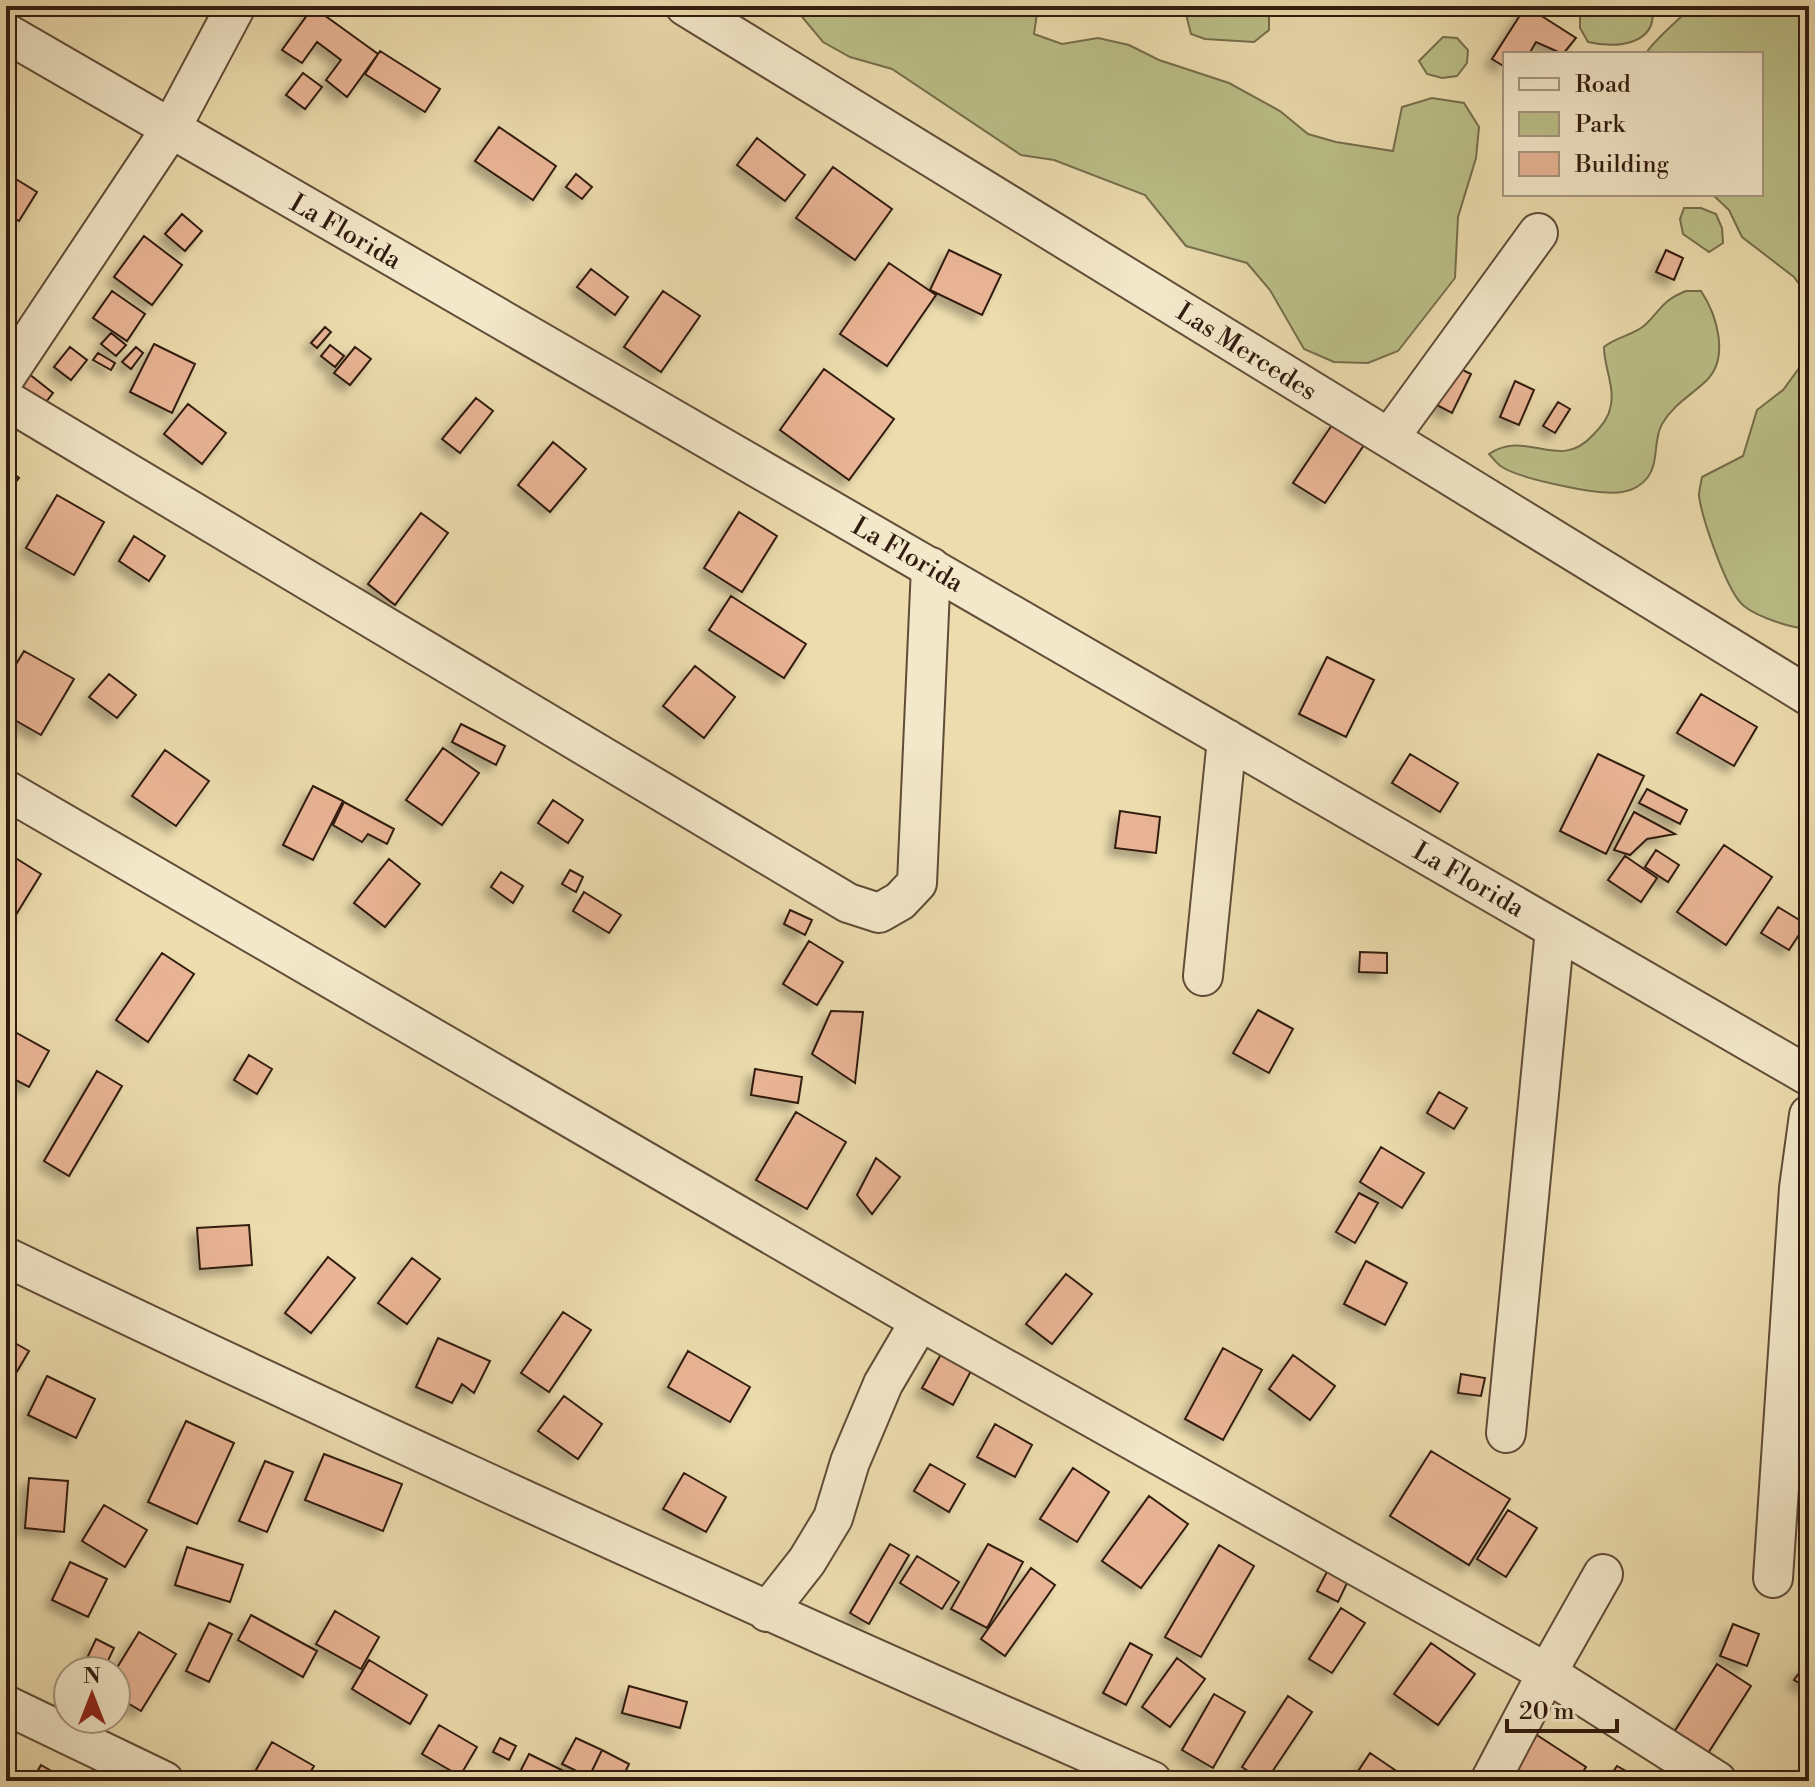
<svg xmlns="http://www.w3.org/2000/svg" width="1815" height="1787" viewBox="0 0 1815 1787" font-family="'Libre Bodoni',serif">
  <style>
    .green { fill: #bbbf88; stroke: #766e4c; stroke-width: 2 }
    .building { fill: #e9b495; stroke: #321c0f; stroke-width: 2; filter: url(#shadow) }
    .lines { fill: none; stroke-linecap: round; stroke-linejoin: round }
    .minor-casing { stroke: #604c37; stroke-width: 42 }
    .minor { stroke: #f3e8ca; stroke-width: 38 }
    .labels { text-anchor: middle; stroke-width: 7; stroke-linejoin: round; paint-order: stroke }
    .street-label { font-size: 26px; fill: #321c0f; stroke: #f3e8ca }
  </style>
  <defs>
    <filter id="shadow"><feDropShadow dx="-7" dy="7" stdDeviation="4" flood-color="#0004"/></filter>
  </defs>
  <rect width="100%" height="100%" fill="#ecdcae"/>
  <filter id="stains"><feTurbulence type="fractalNoise" baseFrequency=".0025" numOctaves="4"/><feColorMatrix values="0 0 0 0 .2 0 0 0 0 .09 0 0 0 0 .02 0 0 0 .5 -.17"/></filter>
  <radialGradient id="worn" r=".72"><stop offset=".6" stop-color="#630" stop-opacity="0"/><stop offset="1" stop-color="#630" stop-opacity=".3"/></radialGradient>
  <path class="green" d="M793,6H1038L1034,34L1062,44L1098,38L1129,45L1159,60L1229,83L1280,111L1308,134L1336,142L1393,151L1402,107L1432,98L1464,103L1479,127L1476,158L1458,217L1455,278L1398,351L1368,363L1334,362L1304,349L1270,290L1247,263L1186,246L1145,195L1054,160L1021,155L892,69L850,57L823,42Z
    M1184,6H1264L1269,16V30L1254,42L1205,39L1191,34Z
    M1580,6H1652C1659,45 1616,49 1588,42L1580,28Z
    M1692,6H1809V298L1794,277L1742,237L1729,210L1712,194H1761V54H1646C1649,44 1682,17 1692,6Z
    M1443,37L1457,38L1468,50L1467,63L1457,76L1442,78L1427,74L1419,61Z
    M1684,208H1701L1716,214L1722,228L1723,243L1709,252L1683,234L1680,219Z
    M1686,291H1701C1717,315 1730,358 1706,381C1690,396 1673,405 1662,424C1653,440 1659,462 1648,477C1642,485 1632,491 1622,492C1600,496 1521,479 1502,467C1497,464 1493,458 1489,454C1527,428 1559,473 1593,435C1600,428 1608,419 1610,409C1616,388 1604,368 1604,347C1616,337 1634,335 1645,325C1662,309 1661,301 1686,291Z
    M1809,326V628C1794,630 1756,616 1744,606C1727,593 1702,518 1699,496C1699,490 1701,483 1702,477L1743,456L1757,410L1783,390L1802,364Z"/>
  <path class="building" d="M1526,6L1576,38L1563,54L1536,42L1529,54H1505V67L1492,59Z
    M313,7L378,54L347,97L326,80L341,60L317,42L302,63L282,50Z
    M380,51L440,89L425,112L365,74Z
    M303,73L322,87L305,109L286,95Z
    M499,127L556,166L533,200L475,161Z
    M757,138L805,175L785,201L737,165Z
    M833,167L892,209L855,260L796,218Z
    M6,173L37,192L19,221L6,213Z
    M576,174L592,187L582,199L566,187Z
    M182,214L202,231L185,251L165,234Z
    M144,236L182,265L152,305L114,277Z
    M949,250L1001,275L982,315L930,290Z
    M1666,250L1683,258L1674,280L1656,272Z
    M889,263L936,295L887,366L840,334Z
    M591,269L628,297L615,315L577,287Z
    M112,291L145,314L127,341L93,318Z
    M663,291L700,316L661,372L624,347Z
    M325,327L331,332L317,348L311,343Z
    M111,333L126,345L116,356L101,344Z
    M154,344L195,364L172,413L130,392Z
    M330,345L344,356L335,367L321,356Z
    M70,347L87,360L71,380L54,367Z
    M136,347L143,353L131,369L122,362Z
    M355,347L371,359L350,385L334,373Z
    M98,353L115,363L111,370L93,360Z
    M1450,364L1471,374L1452,413L1431,402Z
    M19,366L53,393L42,407L8,380Z
    M824,369L894,419L849,480L780,430Z
    M1515,381L1534,390L1519,425L1500,417Z
    M476,398L493,411L460,453L442,439Z
    M1558,402L1570,409L1555,433L1543,426Z
    M188,404L226,433L202,464L164,434Z
    M1334,422L1366,442L1325,503L1293,483Z
    M553,442L586,469L550,512L518,485Z
    M6,468L19,478L6,494Z
    M57,495L104,522L74,575L26,548Z
    M739,512L777,536L742,592L704,568Z
    M421,513L448,533L395,605L368,584Z
    M134,536L165,556L149,581L119,561Z
    M731,596L806,644L784,678L709,630Z
    M24,651L74,679L41,735L6,715V681Z
    M1327,657L1374,680L1346,737L1299,714Z
    M695,666L735,697L704,738L663,706Z
    M109,674L136,695L117,718L89,697Z
    M1701,694L1757,727L1734,766L1677,733Z
    M461,724L505,746L496,765L452,742Z
    M443,748L479,773L442,825L406,800Z
    M165,750L209,781L176,826L132,796Z
    M1410,754L1458,783L1440,812L1392,783Z
    M1598,754L1644,776L1606,854L1560,831Z
    M313,786L343,801L313,860L283,845Z
    M1647,789L1687,810L1680,824L1639,803Z
    M553,800L583,820L568,843L538,823Z
    M344,802L394,829L387,844L368,834L362,842L333,825Z
    M1120,811L1160,817L1156,853L1115,848Z
    M1634,812L1675,834L1647,839L1630,855L1614,850Z
    M1724,845L1772,877L1726,945L1677,912Z
    M1656,850L1679,865L1668,882L1645,867Z
    M6,852L41,874L6,931Z
    M1625,856L1657,878L1641,902L1608,880Z
    M389,859L420,884L385,927L354,903Z
    M570,870L583,877L576,892L562,884Z
    M501,872L523,886L513,903L491,887Z
    M584,892L621,915L609,933L573,911Z
    M1778,907L1806,924L1789,950L1761,933Z
    M790,910L812,920L805,935L784,924Z
    M809,941L843,962L817,1005L783,984Z
    M1360,952L1387,953V973L1359,972Z
    M162,953L194,974L148,1042L116,1020Z
    M1258,1010L1293,1029L1269,1073L1233,1053Z
    M831,1011L863,1012L855,1083L812,1054Z
    M6,1027L49,1051L29,1087L6,1075Z
    M249,1055L272,1069L257,1094L234,1080Z
    M755,1069L802,1077L798,1103L751,1095Z
    M97,1071L122,1086L69,1176L44,1161Z
    M1439,1092L1467,1108L1454,1129L1427,1113Z
    M796,1112L846,1142L807,1209L756,1180Z
    M1381,1147L1424,1173L1402,1208L1360,1182Z
    M876,1158L900,1177L872,1214L857,1195Z
    M1359,1193L1378,1203L1355,1243L1336,1232Z
    M249,1225L252,1265L200,1269L197,1228Z
    M328,1257L355,1278L311,1333L285,1313Z
    M412,1258L440,1279L407,1324L378,1303Z
    M1366,1261L1407,1283L1385,1325L1344,1304Z
    M1066,1274L1092,1294L1052,1344L1026,1324Z
    M563,1312L591,1330L549,1392L521,1373Z
    M6,1338L29,1351L6,1390Z
    M438,1338L490,1361L474,1393L462,1384L452,1403L416,1387Z
    M1223,1348L1262,1370L1223,1440L1185,1419Z
    M688,1351L750,1387L730,1422L668,1387Z
    M941,1354L971,1371L953,1405L922,1388Z
    M1293,1355L1335,1386L1310,1420L1269,1389Z
    M1461,1374L1485,1378L1481,1396L1458,1393Z
    M47,1376L95,1399L76,1438L28,1415Z
    M564,1396L602,1424L578,1459L538,1431Z
    M186,1421L234,1443L197,1524L148,1502Z
    M995,1424L1032,1445L1015,1477L977,1457Z
    M1431,1451L1510,1499L1469,1565L1390,1516Z
    M324,1454L402,1484L383,1531L305,1500Z
    M265,1461L293,1472L267,1532L239,1521Z
    M930,1464L965,1484L949,1512L914,1491Z
    M1073,1468L1109,1492L1077,1542L1040,1519Z
    M684,1473L726,1497L706,1532L663,1509Z
    M29,1478L68,1481L64,1532L25,1528Z
    M1149,1496L1188,1524L1141,1588L1102,1561Z
    M104,1505L147,1530L125,1567L82,1541Z
    M1508,1510L1537,1528L1506,1577L1477,1559Z
    M890,1544L909,1555L869,1624L850,1613Z
    M988,1544L1023,1562L987,1628L951,1609Z
    M1219,1545L1254,1566L1201,1657L1165,1637Z
    M187,1547L243,1565L230,1602L175,1585Z
    M917,1556L959,1582L942,1609L900,1583Z
    M70,1562L107,1579L88,1617L52,1600Z
    M1031,1568L1055,1585L1005,1656L981,1639Z
    M1329,1568L1349,1579L1338,1602L1317,1591Z
    M1341,1608L1365,1623L1332,1673L1309,1659Z
    M335,1611L379,1637L361,1669L316,1644Z
    M251,1615L317,1651L303,1677L238,1640Z
    M209,1623L232,1634L209,1682L186,1671Z
    M1733,1624L1759,1634L1747,1666L1720,1656Z
    M139,1632L176,1654L141,1711L116,1696L115,1671Z
    M96,1639L114,1648L103,1671H81Z
    M1130,1643L1152,1655L1126,1705L1103,1693Z
    M1431,1643L1475,1674L1438,1725L1394,1694Z
    M1177,1658L1205,1679L1170,1727L1142,1707Z
    M369,1660L427,1695L410,1724L352,1689Z
    M1717,1664L1751,1686L1705,1758L1671,1737Z
    M1804,1666L1809,1669V1689L1794,1680Z
    M629,1686L687,1702L680,1728L622,1713Z
    M1214,1694L1245,1712L1213,1768L1182,1750Z
    M1288,1696L1312,1712L1266,1781H1263L1242,1767Z
    M439,1725L477,1747L460,1776L422,1754Z
    M1526,1728L1586,1767L1577,1781H1516L1499,1770Z
    M500,1738L516,1746L509,1760L493,1752Z
    M576,1738L602,1750L589,1777L562,1764Z
    M272,1742L314,1766L305,1781L284,1771L279,1781H275L256,1770Z
    M602,1750L629,1764L621,1781H612L592,1771Z
    M1370,1753L1411,1781H1363L1355,1776Z
    M529,1754L584,1781H533L519,1774Z
    M41,1765L65,1779L63,1781H32Z
    M1617,1766L1644,1781H1607Z"/>
  <g class="lines">
    <g class="minor-casing">
      <path id="minor" d="M685,6L1809,696
        M6,33L1809,1076
        M6,376L170,130L236,6
        M6,400L848,903L879,913L900,901L917,883L931,567
        M1389,438L1538,233
        M6,790L920,1321L1547,1673L1603,1574
        M1203,976L1227,739
        M6,1257C385,1439 767,1612 1152,1781
        M1506,1433L1555,929
        M1773,1578L1799,1188L1809,1115
        M767,1612L807,1561L833,1518L850,1462L883,1384L920,1321
        M6,1705L164,1781
        M1490,1781L1547,1673L1717,1781"/>
    </g>
    <use href="#minor" class="minor"/>
  </g>
  <g class="labels">
    <g class="street-label">
      <text transform="translate(346 231) rotate(30)" y="9">La Florida</text>
      <text transform="translate(1247 351) rotate(32)" y="9">Las Mercedes</text>
      <text transform="translate(908 554) rotate(30)" y="9">La Florida</text>
      <text transform="translate(1469 879) rotate(30)" y="9">La Florida</text>
    </g>
  </g>
  <rect width="1815" height="1787" fill="none" stroke="#ecdcae" stroke-width="32"/>
  <rect x="8" y="8" width="1799" height="1771" fill="none" stroke="#321c0f" stroke-width="4"/>
  <rect x="16" y="16" width="1783" height="1755" fill="none" stroke="#321c0f" stroke-width="2"/>
  <rect x="1503" y="52" width="260" height="144" fill="#f3e8ca" stroke="#a6967f" stroke-width="2"/>
  <rect x="1519" y="78" width="40" height="12" fill="#f3e8ca" stroke="#a6967f" stroke-width="2"/>
  <text x="1575" y="92" font-size="24" fill="#321c0f">Road</text>
  <rect x="1519" y="112" width="40" height="24" fill="#bbbf88" stroke="#a6967f" stroke-width="2"/>
  <text x="1575" y="132" font-size="24" fill="#321c0f">Park</text>
  <rect x="1519" y="152" width="40" height="24" fill="#e9b495" stroke="#a6967f" stroke-width="2"/>
  <text x="1575" y="172" font-size="24" fill="#321c0f">Building</text>
  <g transform="translate(92 1695)"><circle r="38" fill="#f3e8ca" stroke="#a6967f" stroke-width="2"/>
  <path d="M0-6L14 30L0 20L-14 30Z" fill="#8f2418"/>
  <text y="-12" font-size="22" font-weight="bold" text-anchor="middle" fill="#321c0f">N</text>
  </g>
  <path d="M1507 1719v12h110v-12" fill="none" stroke="#321c0f" stroke-width="4"/>
  <text x="1519" y="1719" font-size="24" fill="#321c0f" stroke="#f3e8ca" stroke-width="6" paint-order="stroke">20 m</text>
  <rect width="100%" height="100%" filter="url(#stains)"/>
  <rect width="100%" height="100%" fill="url(#worn)"/>
</svg>
